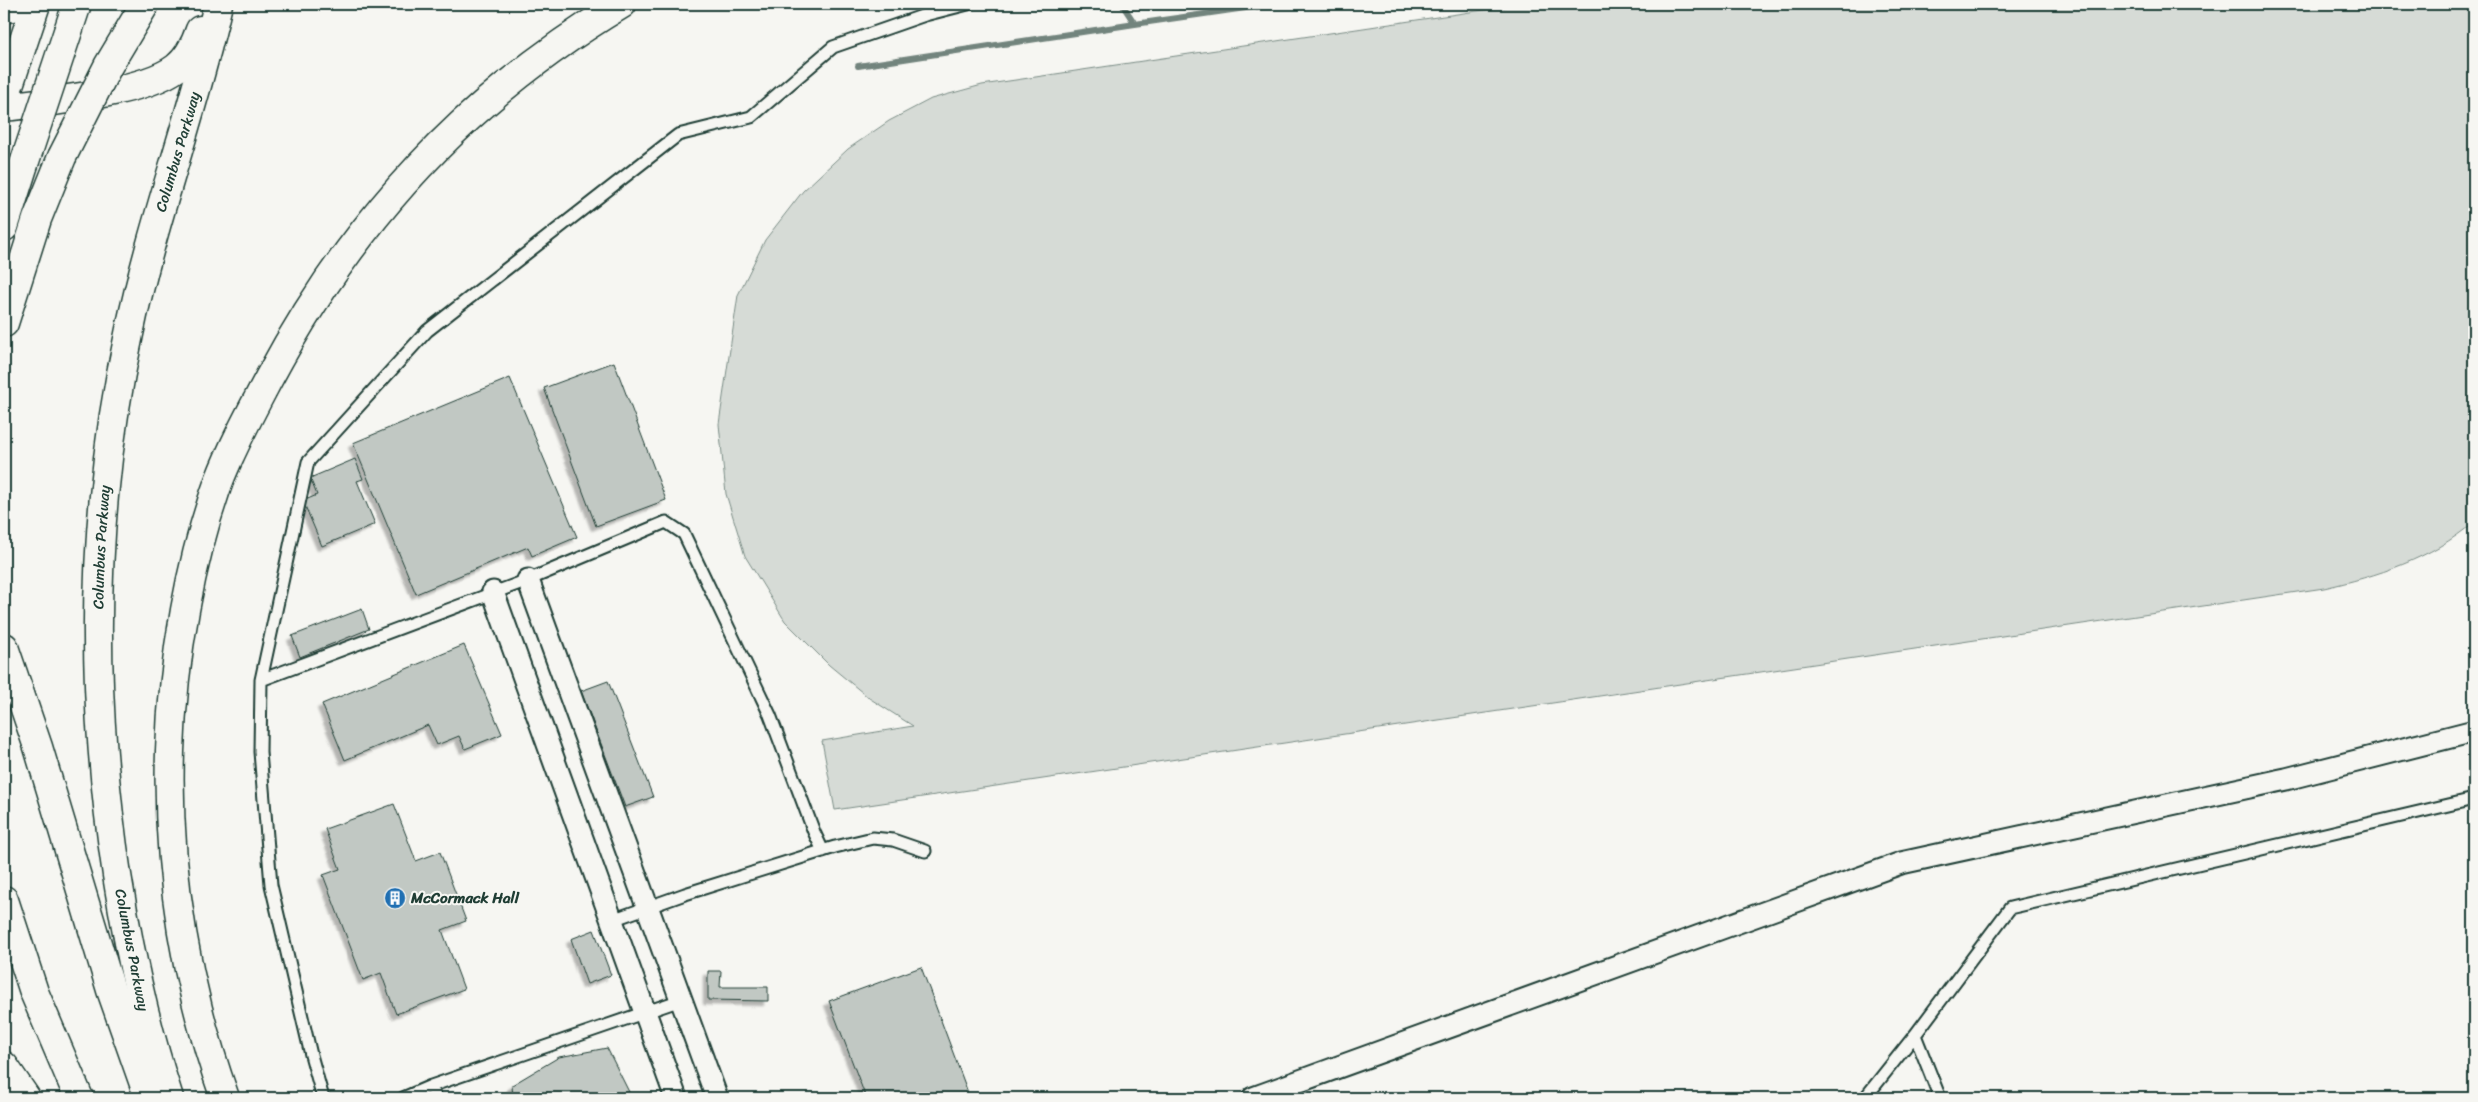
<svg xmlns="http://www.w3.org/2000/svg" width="2478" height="1102" viewBox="0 0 2478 1102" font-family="Sriracha,sans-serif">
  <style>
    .green { fill: #d6dbd6; stroke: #7a8c85 }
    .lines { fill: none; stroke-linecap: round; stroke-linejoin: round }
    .stream { stroke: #72847d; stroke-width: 6 }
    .building { fill: #c1c8c3; stroke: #1f3d34; filter: url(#shadow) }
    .lane-casing { stroke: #1f3d34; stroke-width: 15 }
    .street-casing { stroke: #1f3d34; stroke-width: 25 }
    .highway-casing { stroke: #1f3d34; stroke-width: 31 }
    .lane { stroke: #f6f6f2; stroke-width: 11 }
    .street { stroke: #f6f6f2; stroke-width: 21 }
    .highway { stroke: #f6f6f2; stroke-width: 28 }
    .highway-bridge-casing { stroke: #1f3d34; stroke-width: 31; stroke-linecap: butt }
    .highway-bridge { stroke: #f6f6f2; stroke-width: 28 }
    .labels { text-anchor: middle; stroke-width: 4; stroke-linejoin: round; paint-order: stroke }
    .street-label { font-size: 15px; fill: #1f3d34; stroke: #f6f6f2 }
    .poi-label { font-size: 15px; font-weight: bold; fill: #1f3d34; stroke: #f6f6f2; text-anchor: start }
  </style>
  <defs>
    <filter id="shadow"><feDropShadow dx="-4.5" dy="4.5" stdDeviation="1" flood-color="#0004"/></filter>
  </defs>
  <rect width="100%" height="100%" fill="#f6f6f2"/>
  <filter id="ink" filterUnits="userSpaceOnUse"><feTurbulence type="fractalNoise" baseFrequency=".02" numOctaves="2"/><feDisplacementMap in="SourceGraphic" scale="10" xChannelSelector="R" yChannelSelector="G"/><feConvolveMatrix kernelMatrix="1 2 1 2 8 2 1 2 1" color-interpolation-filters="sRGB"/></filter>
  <g filter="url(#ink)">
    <path class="green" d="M1524,4H2474V522C2431,559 2377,576 2324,588L835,810L822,741L913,726L869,698L829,665L785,621L745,556L726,494L719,424L738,295L765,240L803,191L848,149L889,121L931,99L982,85Z"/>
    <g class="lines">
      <path class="stream" d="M1122,4L1135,24L1274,4
        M858,66L1135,24"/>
    </g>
    <path class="building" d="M614,362L666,500L596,526L544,388Z
      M510,378L577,537L532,556L528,547L416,594L353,443Z
      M355,459L363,479L357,481L375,524L322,546L303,501L317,495L310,478Z
      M362,609L369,629L300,657L292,636Z
      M464,645L502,734L465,749L459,736L437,745L428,725L345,760L322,704Z
      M608,681L653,797L625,807L581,691Z
      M394,804L416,861L440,852L466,921L442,930L464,989L396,1014L381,973L363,980L323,875L340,869L325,829Z
      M594,930L611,975L587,984L571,939Z
      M921,967L970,1098H866L829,1001Z
      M708,971H721L720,987H768V1001L708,1000Z
      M607,1048L632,1098H513L512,1085L559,1057Z"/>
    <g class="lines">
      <g class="lane-casing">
        <path id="lane" d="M261,680L308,462L427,331L678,135L751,117L833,47L925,15L968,4
          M612,920L685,894L835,847L873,838L893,840L925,851
          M323,1098L311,1055L271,885L260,752L261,680L528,580L666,522L684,534L770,715L814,832L823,851
          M403,1098L431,1086
          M436,1098L431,1086L681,1000
          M1865,1098L1915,1035
          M1940,1098L1915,1035L2010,908L2474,799"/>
      </g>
      <g class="street-casing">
        <path id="street" d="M528,580L717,1098
          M493,592L676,1098
          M1253,1098L1901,863L2286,779L2474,731"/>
      </g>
      <g class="highway-casing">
        <g id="highway">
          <path d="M4,9L25,4"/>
          <path d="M4,100L36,4"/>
          <path d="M4,107C46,102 143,93 176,68C188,59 195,45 200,30"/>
          <path d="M4,227L24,164"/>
          <path d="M4,323L37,219L62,157"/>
          <path d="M4,647L38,747L111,990L149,1098"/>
          <path d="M4,900L34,992L79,1098"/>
          <path d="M4,1066L26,1098"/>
          <path id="s1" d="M169,1098C145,1025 129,951 117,875C90,696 90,512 129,334C152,222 193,115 218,4"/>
          <path d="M225,1098C169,941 155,774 185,610C193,566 204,522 219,481C233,445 251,412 269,378C354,219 467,97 622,4"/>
        </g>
      </g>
      <use href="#lane" class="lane"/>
      <use href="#street" class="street"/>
      <use href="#highway" class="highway"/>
      <g class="highway-bridge-casing">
        <path id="highway-bridge" d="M62,157L108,66L145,4
          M24,164L77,4"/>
      </g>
      <use href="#highway-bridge" class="highway-bridge"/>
    </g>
  </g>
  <defs>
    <g id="building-disc" transform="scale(1.125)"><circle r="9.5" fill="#1f6fb2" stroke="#f6f6f2"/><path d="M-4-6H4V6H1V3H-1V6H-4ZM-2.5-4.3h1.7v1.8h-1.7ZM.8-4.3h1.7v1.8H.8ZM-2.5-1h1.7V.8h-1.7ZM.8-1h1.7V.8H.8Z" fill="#fff"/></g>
  </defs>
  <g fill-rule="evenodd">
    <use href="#building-disc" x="395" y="898"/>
  </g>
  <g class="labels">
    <g class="street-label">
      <text dy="5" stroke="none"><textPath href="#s1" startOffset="962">Columbus Parkway</textPath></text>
      <text dy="5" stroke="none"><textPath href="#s1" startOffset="558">Columbus Parkway</textPath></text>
      <text transform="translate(132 950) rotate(79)" y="5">Columbus Parkway</text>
    </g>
    <g class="poi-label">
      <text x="411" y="903">McCormack Hall</text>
    </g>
  </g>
  <rect width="2478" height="1102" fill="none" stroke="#f6f6f2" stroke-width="20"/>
  <rect x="10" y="10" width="2458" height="1082" fill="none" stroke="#1f3d34" stroke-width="2" filter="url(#ink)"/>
</svg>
